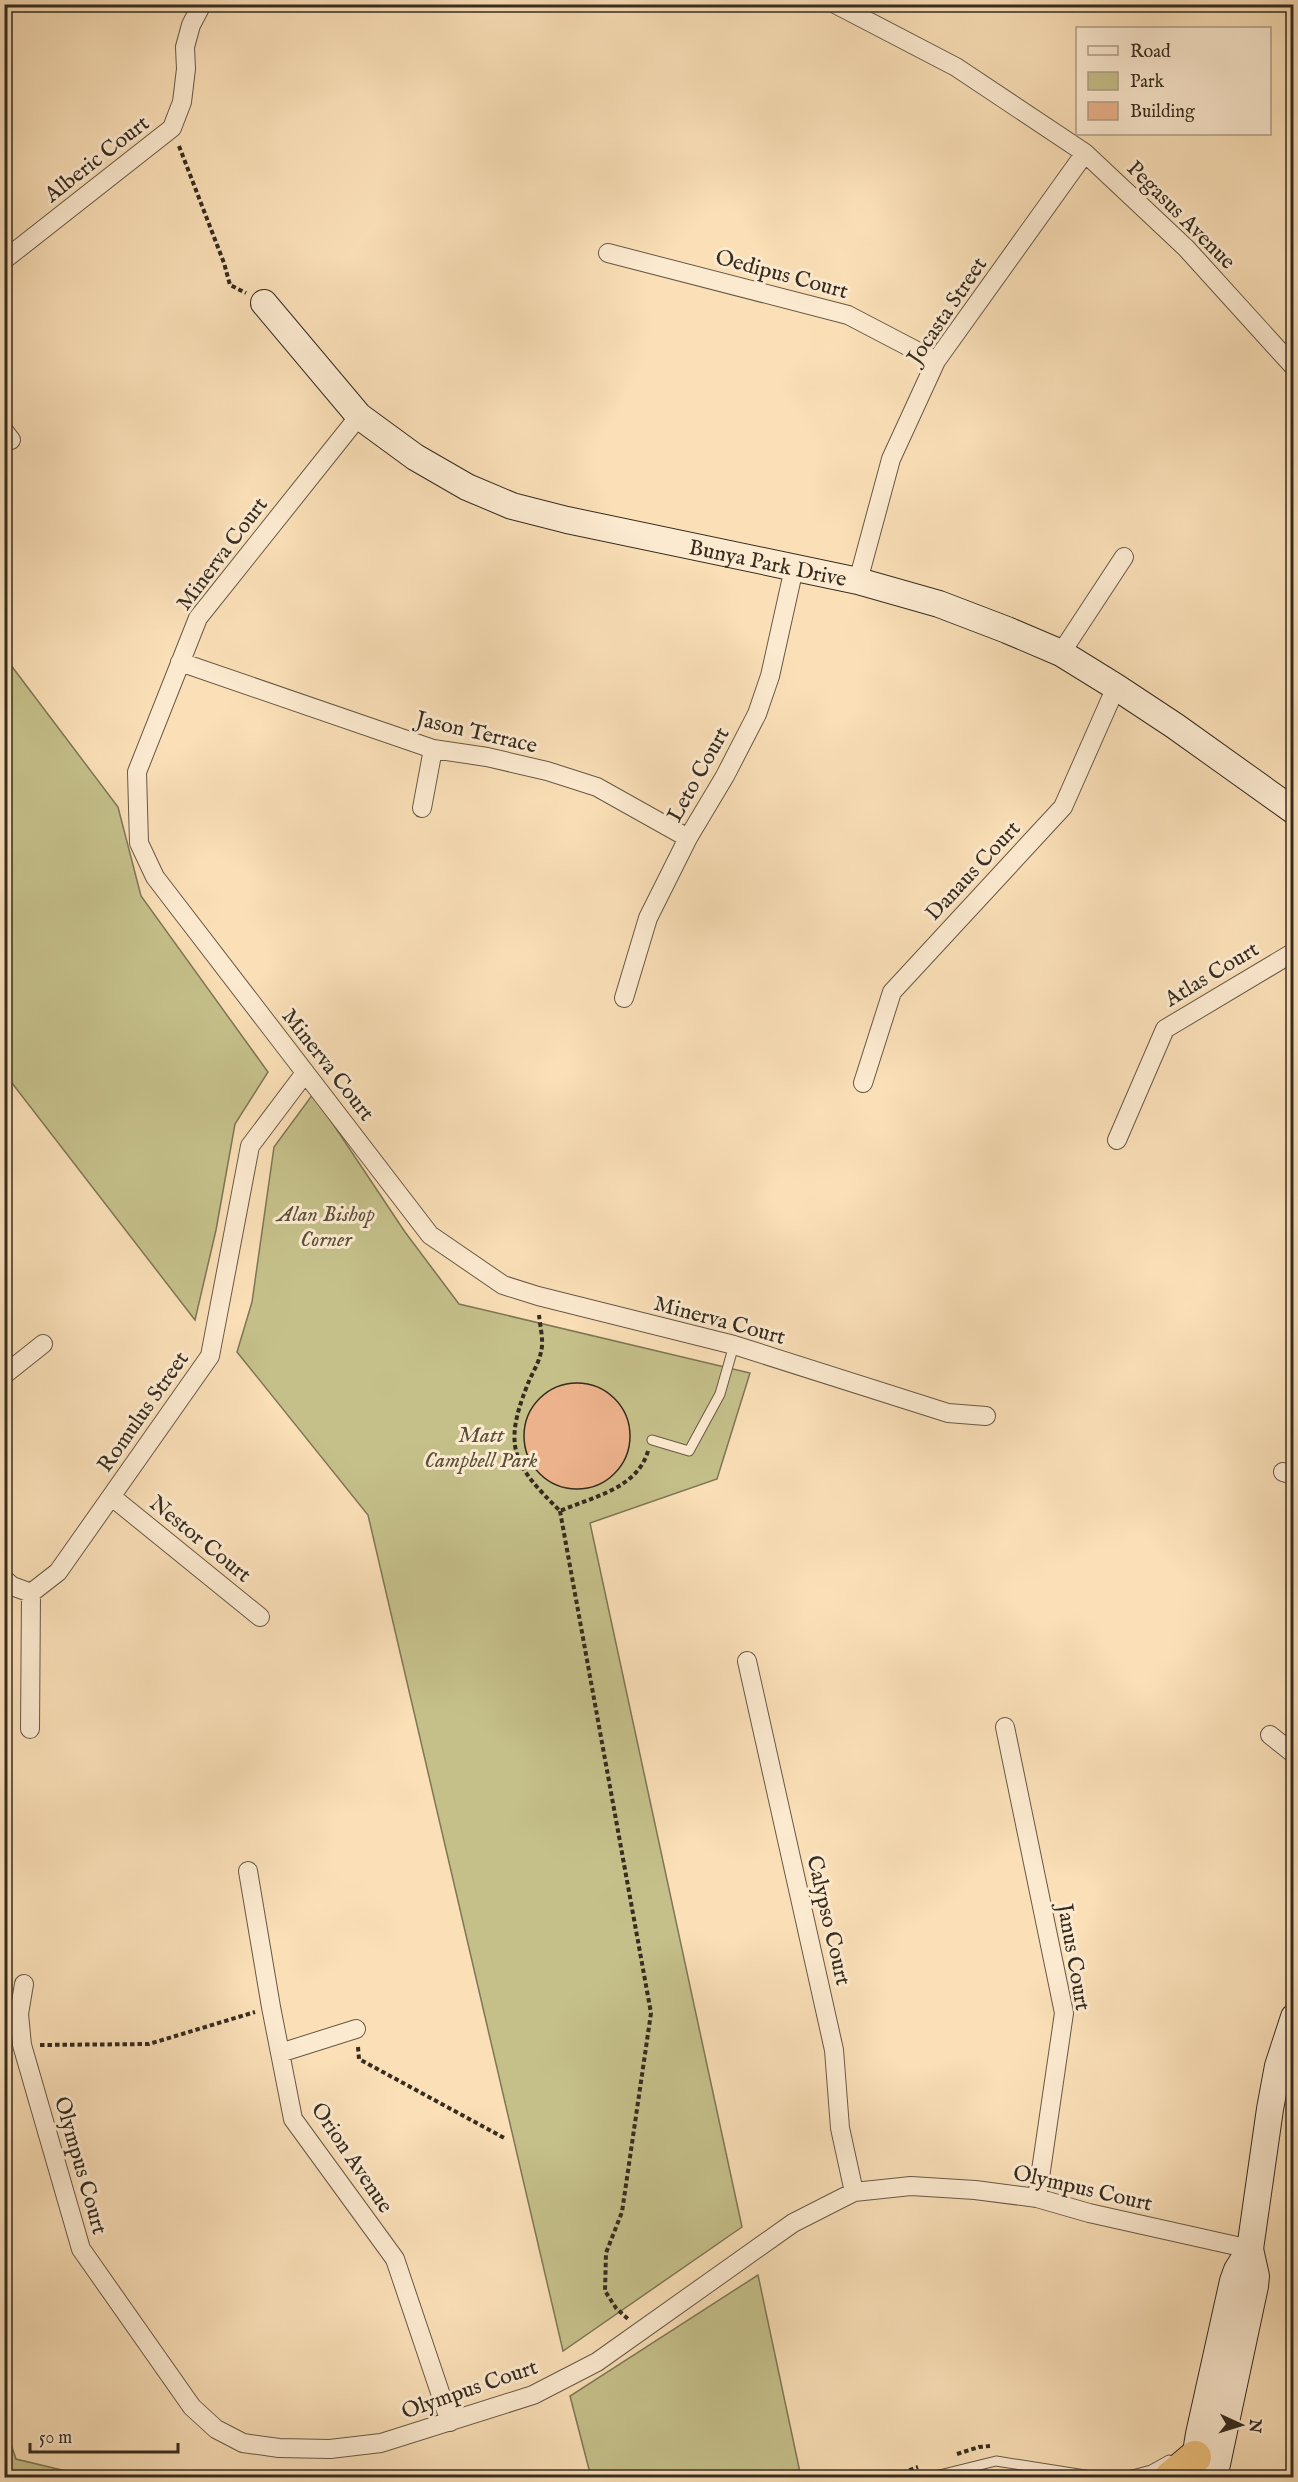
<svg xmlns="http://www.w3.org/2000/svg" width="1298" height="2482" viewBox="0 0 1298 2482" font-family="'IM FELL English',serif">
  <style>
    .green { fill: #c5c08a; stroke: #7e7655; stroke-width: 1.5 }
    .building { fill: #ecb28b; stroke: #362c20; stroke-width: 1.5 }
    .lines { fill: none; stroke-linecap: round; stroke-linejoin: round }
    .lane-casing { stroke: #675946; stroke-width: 11 }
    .street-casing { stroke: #675946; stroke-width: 20 }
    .secondary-casing { stroke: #362c20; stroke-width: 28 }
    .highway-casing { stroke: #362c20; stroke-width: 34 }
    .path { stroke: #362c20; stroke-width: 4; stroke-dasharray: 4.5 3; stroke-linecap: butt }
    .lane { stroke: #fcead0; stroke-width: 9 }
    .street { stroke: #fcead0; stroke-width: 18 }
    .secondary { stroke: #fcead0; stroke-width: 26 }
    .highway { stroke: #edc07c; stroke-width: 32 }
    .labels { text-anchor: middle; stroke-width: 6; stroke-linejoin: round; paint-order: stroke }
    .street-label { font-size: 22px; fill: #362c20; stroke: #fcead0 }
    .park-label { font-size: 22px; font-style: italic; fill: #5a513a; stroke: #fcead0 }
  </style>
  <rect width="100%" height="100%" fill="#fadfb7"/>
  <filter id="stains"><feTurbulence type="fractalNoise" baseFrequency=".00333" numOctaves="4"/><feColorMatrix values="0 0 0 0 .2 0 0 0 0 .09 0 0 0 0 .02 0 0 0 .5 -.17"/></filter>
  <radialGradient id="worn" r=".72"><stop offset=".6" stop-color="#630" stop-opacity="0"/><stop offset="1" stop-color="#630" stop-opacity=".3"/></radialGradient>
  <path class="green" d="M4,656L118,807L141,896L268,1072L235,1124L216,1230L195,1320L5,1074Z
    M313,1094L405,1232L459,1304L750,1373L717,1479L590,1523L742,2227L563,2351L368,1515L237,1352L252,1302L274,1147Z
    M758,2275L801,2477H591L570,2396Z
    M4,2424L16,2459L70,2472L75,2477H5Z"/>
  <path class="building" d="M524 1436a53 53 0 1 1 106 0a53 53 0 1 1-106 0Z"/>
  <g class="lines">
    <g class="lane-casing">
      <path id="lane" d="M652,1440L689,1451L720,1394L734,1345
        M927,2478L996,2461L1104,2478
        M1121,2478L1151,2470L1169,2460"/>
    </g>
    <g class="street-casing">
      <path id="street" d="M835,4L956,67L1085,153L1186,248L1294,367
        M608,253L848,315L936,361
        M4,260L172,128L182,102L186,69L185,47L191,25L202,4
        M359,416L198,618L137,772L139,843L155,877L430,1235L503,1285L538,1296L734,1345L948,1413L986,1416
        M4,431L11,440
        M858,581L891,459L936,361L1085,153
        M1061,653L1124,557
        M180,662L433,749L487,757L547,771L597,787L688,838
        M422,808L433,749
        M624,998L648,918L688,838L725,776L757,714L770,676L794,568
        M863,1083L892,992L1063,807L1116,687
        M1117,1140L1165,1029L1294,952
        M4,1375L43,1344
        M1283,1472L1294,1475
        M112,1497L260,1617
        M4,1579L12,1586L31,1593L58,1572L210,1356L250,1146L305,1073
        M747,1661L834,2050L840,2128L854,2192
        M1005,1727L1064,2013L1037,2198
        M30,1729L31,1593
        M1270,1735L1294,1754
        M248,1871L271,2007L293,2119L395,2259L450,2422
        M24,1984L19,2014L22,2045L81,2249L192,2407L216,2429L243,2443L279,2448L330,2449L381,2443L533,2395L597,2362L793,2223L854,2192L911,2186L975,2190L1037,2198L1089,2213L1250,2249
        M280,2053L356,2029"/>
    </g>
    <g class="secondary-casing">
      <g id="secondary">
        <path id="s1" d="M264,303L359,416L415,457L467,487L512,506L567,520L858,581L939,604L1007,630L1061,653L1116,687L1175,726L1294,811"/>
        <path d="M1192,2477L1199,2434L1233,2281L1237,2270L1250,2249L1270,2109L1278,2066L1294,2017"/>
        <path d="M1214,2478L1255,2286L1256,2276L1250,2249"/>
      </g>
    </g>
    <g class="highway-casing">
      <path id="highway" d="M1170,2478L1195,2457"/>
    </g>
    <path class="path" d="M179,146L224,263L230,285L246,293
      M539,1315C540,1326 544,1341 541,1352C539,1363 531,1375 527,1386C502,1449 515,1466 560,1511C592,1497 637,1489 648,1451
      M560,1511L651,2013L622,2212L606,2253L605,2291L616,2308L628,2319
      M40,2045L149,2044L255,2012
      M358,2047L359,2059L506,2139
      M957,2454L979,2447L990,2446
      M888,2478L918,2467"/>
    <use href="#lane" class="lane"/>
    <use href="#street" class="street"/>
    <use href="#secondary" class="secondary"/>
    <use href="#highway" class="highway"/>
  </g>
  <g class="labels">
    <g class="street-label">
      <text transform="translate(96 158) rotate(-38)" y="8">Alberic Court</text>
      <text transform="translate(1182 214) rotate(45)" y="8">Pegasus Avenue</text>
      <text transform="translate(782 273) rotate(15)" y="8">Oedipus Court</text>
      <text transform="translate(946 310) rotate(-56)" y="8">Jocasta Street</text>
      <text transform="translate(221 553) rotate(-53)" y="8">Minerva Court</text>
      <text dy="8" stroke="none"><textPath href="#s1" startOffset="588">Bunya Park Drive</textPath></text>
      <text transform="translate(477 731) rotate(13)" y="8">Jason Terrace</text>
      <text transform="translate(697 774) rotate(-61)" y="8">Leto Court</text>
      <text transform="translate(972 870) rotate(-47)" y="8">Danaus Court</text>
      <text transform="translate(1211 973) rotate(-31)" y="8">Atlas Court</text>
      <text transform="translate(329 1064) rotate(52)" y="8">Minerva Court</text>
      <text transform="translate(720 1319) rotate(15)" y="8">Minerva Court</text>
      <text transform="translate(142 1411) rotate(-55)" y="8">Romulus Street</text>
      <text transform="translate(201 1538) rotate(39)" y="8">Nestor Court</text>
      <text transform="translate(830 1920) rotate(77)" y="8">Calypso Court</text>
      <text transform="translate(1075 1957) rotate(80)" y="8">Janus Court</text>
      <text transform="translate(353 2157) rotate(56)" y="8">Orion Avenue</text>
      <text transform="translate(82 2165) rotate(74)" y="8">Olympus Court</text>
      <text transform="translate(1083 2187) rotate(13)" y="8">Olympus Court</text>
      <text transform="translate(469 2388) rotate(-19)" y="8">Olympus Court</text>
    </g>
    <g class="park-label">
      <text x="326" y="1221">Alan Bishop<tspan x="326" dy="25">Corner</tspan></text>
      <text x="481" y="1442">Matt<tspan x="481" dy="25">Campbell Park</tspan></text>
    </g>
  </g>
  <rect width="1298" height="2482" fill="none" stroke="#fadfb7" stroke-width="24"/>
  <rect x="6" y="6" width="1286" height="2470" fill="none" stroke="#362c20" stroke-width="3"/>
  <rect x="12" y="12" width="1274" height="2458" fill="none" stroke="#362c20" stroke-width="1.5"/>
  <rect x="1076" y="27" width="195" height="108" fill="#fcead0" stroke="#ad9e8a" stroke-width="1.5"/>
  <rect x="1088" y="46" width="30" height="9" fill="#fcead0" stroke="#ad9e8a" stroke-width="1.5"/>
  <text x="1130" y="57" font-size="18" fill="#362c20">Road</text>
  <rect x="1088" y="72" width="30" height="18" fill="#c5c08a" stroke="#ad9e8a" stroke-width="1.5"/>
  <text x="1130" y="87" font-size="18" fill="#362c20">Park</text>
  <rect x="1088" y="102" width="30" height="18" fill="#ecb28b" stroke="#ad9e8a" stroke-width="1.5"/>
  <text x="1130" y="117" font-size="18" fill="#362c20">Building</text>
  <g transform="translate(1241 2425) rotate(94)" stroke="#fcead0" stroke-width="4.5" paint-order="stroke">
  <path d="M0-4.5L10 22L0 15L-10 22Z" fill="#362c20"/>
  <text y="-9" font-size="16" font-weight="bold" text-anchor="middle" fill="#362c20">N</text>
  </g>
  <path d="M30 2443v9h148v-9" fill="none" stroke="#362c20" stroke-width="3"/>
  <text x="39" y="2443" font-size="18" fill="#362c20" stroke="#fcead0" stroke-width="4.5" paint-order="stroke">50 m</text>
  <rect width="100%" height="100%" filter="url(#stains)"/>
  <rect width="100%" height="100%" fill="url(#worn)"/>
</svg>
